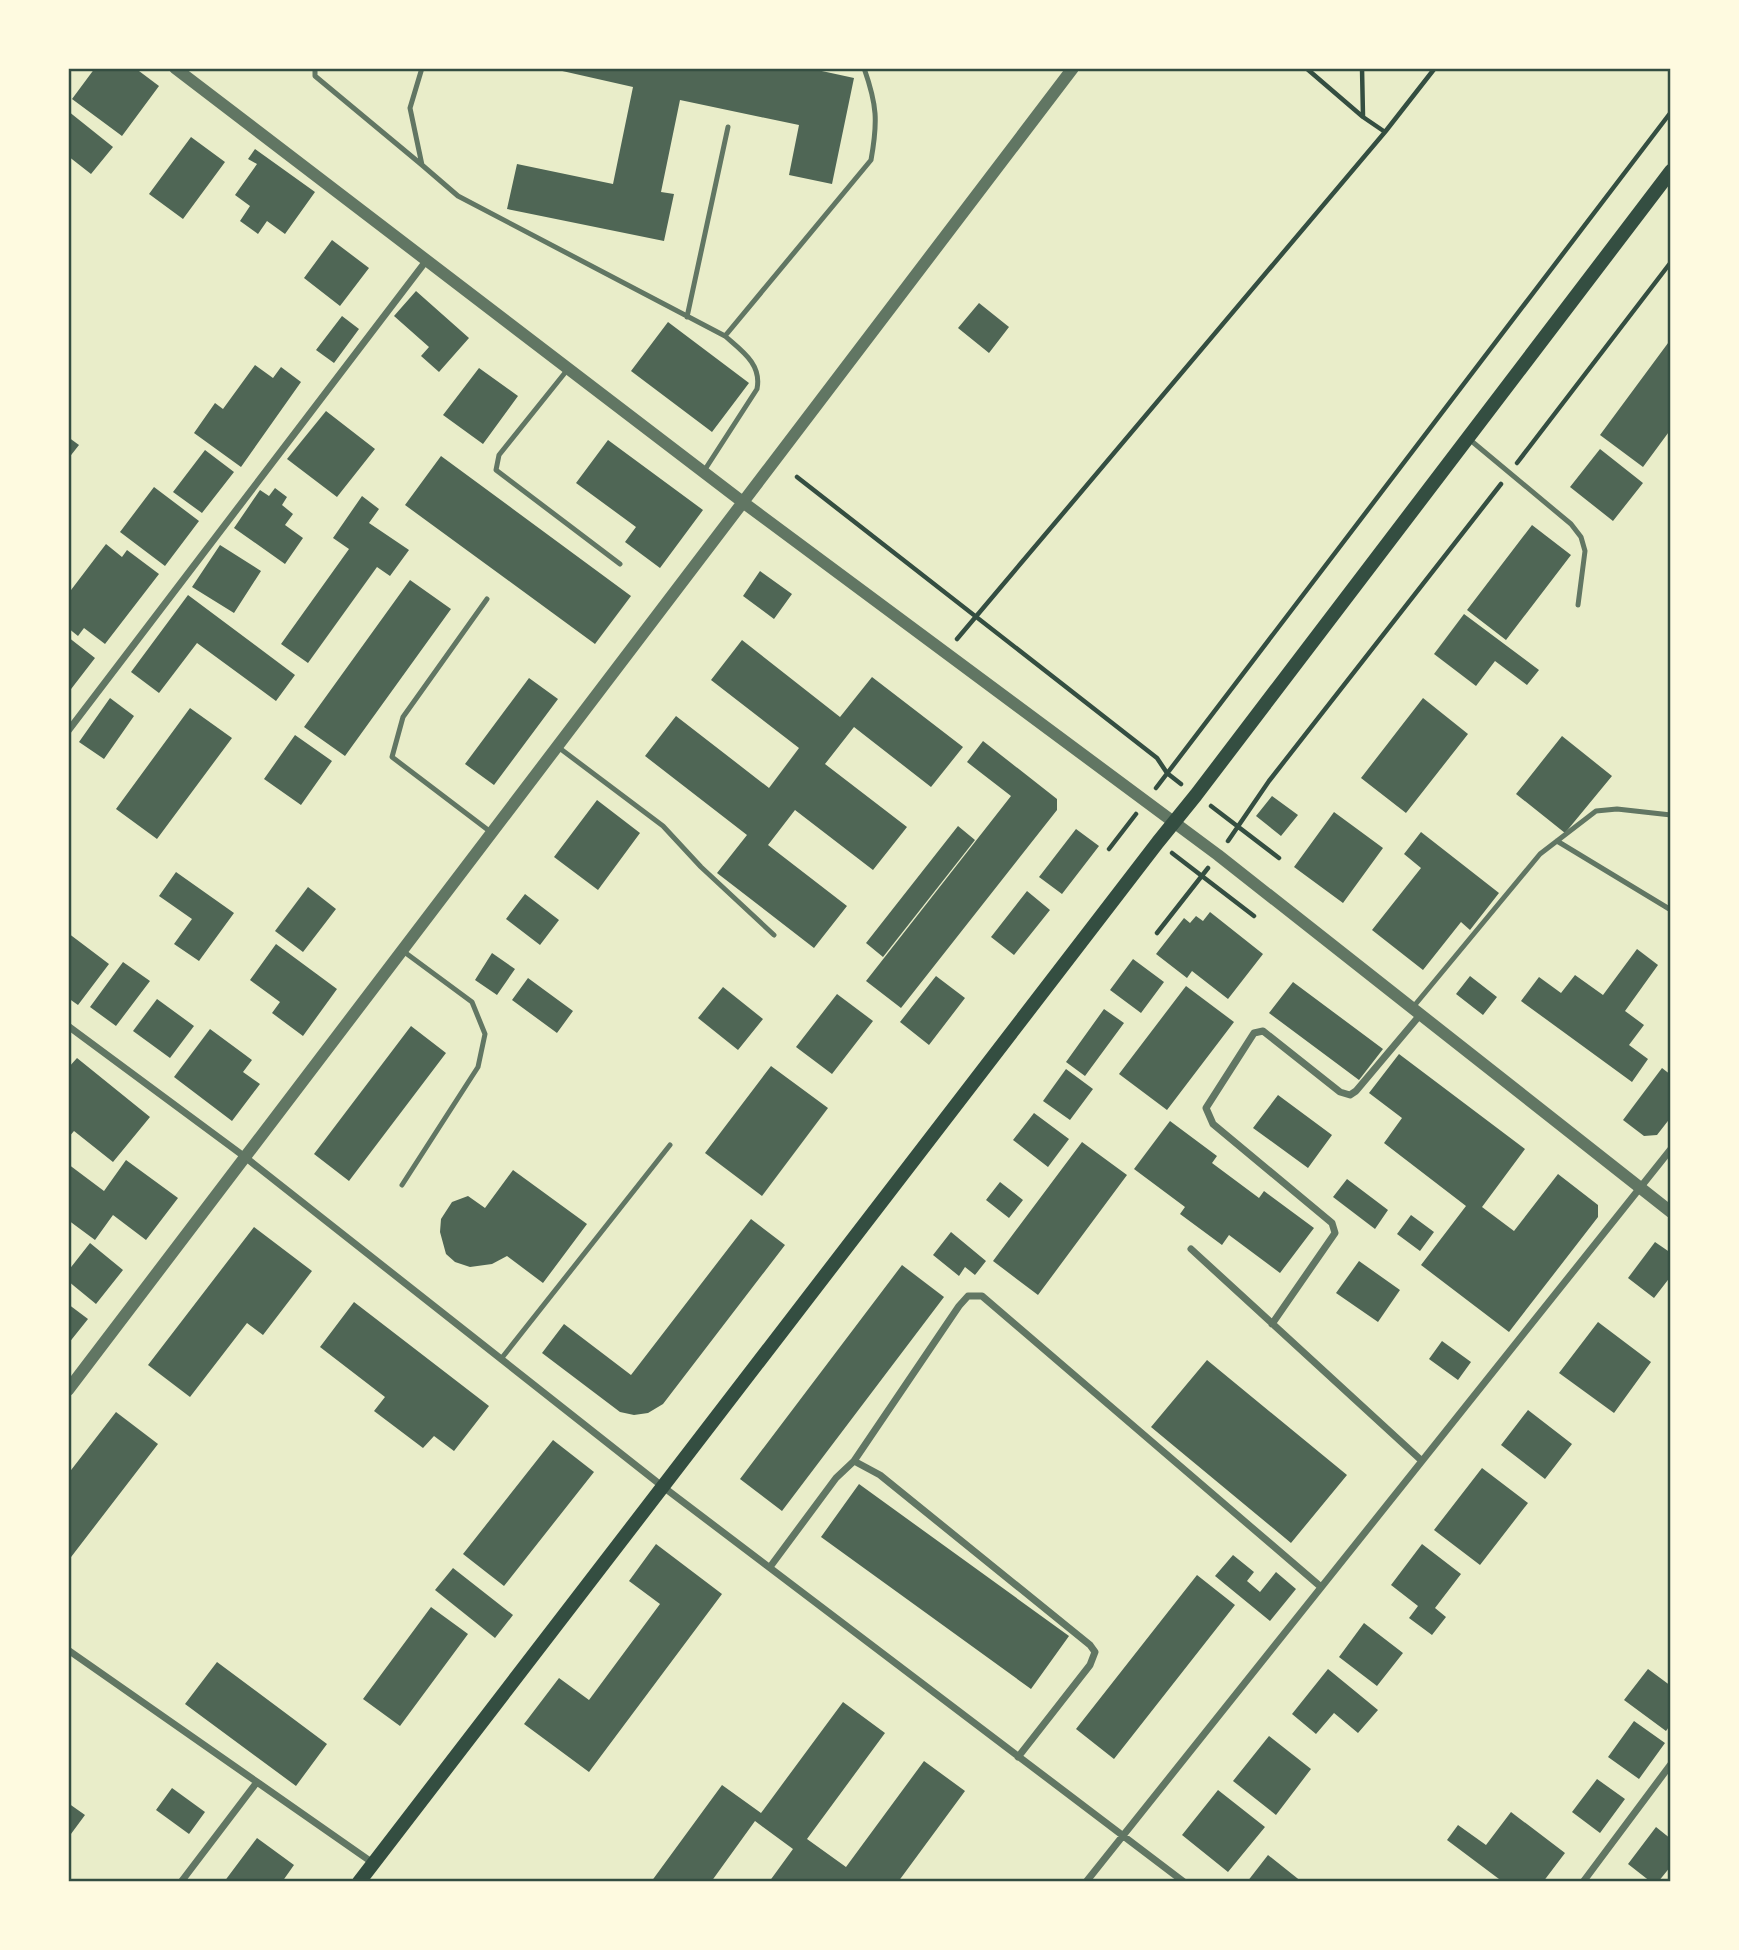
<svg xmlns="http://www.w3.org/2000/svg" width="1739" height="1950" viewBox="0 0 1739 1950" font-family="Barlow,sans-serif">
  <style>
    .building { fill: #4f6655 }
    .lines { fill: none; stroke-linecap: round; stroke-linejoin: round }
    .path { stroke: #344e41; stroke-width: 4.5 }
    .service { stroke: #617663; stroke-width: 5 }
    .minor { stroke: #617663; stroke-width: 7 }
    .tertiary { stroke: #617663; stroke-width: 12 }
    .secondary { stroke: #344e41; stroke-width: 14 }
    .neatline { fill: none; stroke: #344e41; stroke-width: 2.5 }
  </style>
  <rect width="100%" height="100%" fill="#e9edc9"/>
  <path class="building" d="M95,68H135L159,86L122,136L72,99Z
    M549,68H808L854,78L832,184L789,175L799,125L680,100L661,192L674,194L664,241L507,209L517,164L613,184L633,87Z
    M68,111L113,147L91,174L68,156Z
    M191,137L225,162L183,219L149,194Z
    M255,149L315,192L285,234L267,221L258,234L240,221L250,206L235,195L257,164L248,159Z
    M332,240L369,268L340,306L304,278Z
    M416,291L469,338L439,372L421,356L429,347L394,316Z
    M979,303L1009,327L989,353L958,328Z
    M342,316L359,329L334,363L316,350Z
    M668,322L749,383L712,432L631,371Z
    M1671,339V429L1643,467L1600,435Z
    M255,365L273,378L281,367L301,382L241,467L194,433L215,403L223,409Z
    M479,368L518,396L483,444L443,415Z
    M326,411L375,449L337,497L287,459Z
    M68,437L79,445L68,459Z
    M608,440L703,510L660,568L625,542L636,527L576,483Z
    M1600,449L1643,483L1613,521L1570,487Z
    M205,450L234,472L202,513L173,492Z
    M441,456L631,596L595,644L405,505Z
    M154,487L199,521L165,566L120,532Z
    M275,488L287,497L282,505L293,514L285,525L303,538L285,564L234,528L260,490L269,496Z
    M362,496L379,509L369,523L409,550L390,576L377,567L308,663L281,644L349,549L333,538Z
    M1532,525L1571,555L1506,640L1467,610Z
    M106,544L122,557L127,550L159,574L105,644L84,628L78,636L68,628V594Z
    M220,545L261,571L234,613L192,587Z
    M760,571L792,594L774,619L743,596Z
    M410,580L451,609L345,756L304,727Z
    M188,595L295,675L276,701L197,643L159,693L131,672Z
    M1464,614L1539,670L1527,685L1495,661L1476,686L1434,654Z
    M68,637L95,658L68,693Z
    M742,640L840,717L872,677L963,747L931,787L854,727L825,764L907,827L873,870L795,810L768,845L847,906L814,948L717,873L747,835L645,756L676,716L769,788L799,748L711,680Z
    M529,678L558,699L494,785L465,764Z
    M110,698L134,716L104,759L79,742Z
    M1423,698L1468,734L1406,813L1361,778Z
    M190,708L232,738L157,839L116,809Z
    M295,735L332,761L301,805L264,779Z
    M1562,736L1612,776L1565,833L1516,794Z
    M983,741L1057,799V810L901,1008L866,981L1011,796L967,762Z
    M1272,796L1298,815L1281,836L1256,816Z
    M597,800L640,833L598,890L554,857Z
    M1334,812L1383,848L1343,903L1294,867Z
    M958,826L975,840L883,957L866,943Z
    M1076,829L1099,846L1062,894L1039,877Z
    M1421,832L1499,893L1470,930L1461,922L1423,970L1372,930L1421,868L1404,854Z
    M176,872L234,913L199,961L174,944L192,919L159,896Z
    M308,887L336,909L303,952L275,931Z
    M1027,891L1050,910L1014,955L991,937Z
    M525,894L559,920L540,945L506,919Z
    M1210,912L1263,954L1228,999L1192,971L1187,978L1156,954L1184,918L1190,923L1196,916L1203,921Z
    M68,933L109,964L78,1005L68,998Z
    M276,944L337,989L303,1036L272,1013L280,1002L250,980Z
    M1637,949L1658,965L1625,1011L1644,1025L1629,1045L1648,1059L1632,1082L1521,1001L1539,977L1561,993L1575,975L1603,995Z
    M492,953L515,969L497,995L475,980Z
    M1133,959L1164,982L1141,1013L1110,990Z
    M123,962L150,981L116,1026L90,1007Z
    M936,976L965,998L929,1045L900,1022Z
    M1470,976L1497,997L1483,1015L1456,994Z
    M528,978L573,1011L557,1033L512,1000Z
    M1293,982L1383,1049L1359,1080L1269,1013Z
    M1186,986L1234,1022L1167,1110L1119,1074Z
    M723,987L763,1019L738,1050L698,1018Z
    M837,994L873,1021L832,1074L796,1047Z
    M157,999L194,1026L170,1058L133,1031Z
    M1104,1009L1124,1023L1085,1076L1066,1062Z
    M411,1026L446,1053L349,1181L314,1154Z
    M210,1029L252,1060L243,1072L260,1084L232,1121L174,1077Z
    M1399,1054L1525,1149L1482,1207L1514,1231L1558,1174L1598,1205V1217L1509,1332L1421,1265L1466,1206L1384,1143L1402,1118L1369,1093Z
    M77,1058L150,1117L113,1162L74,1131L68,1138V1068Z
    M771,1066L828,1108L762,1196L705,1153Z
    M1662,1068L1671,1075V1117L1657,1135L1644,1136L1623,1120Z
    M1066,1069L1093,1089L1070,1120L1043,1101Z
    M1278,1095L1332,1135L1308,1168L1253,1128Z
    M1034,1113L1069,1139L1048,1167L1013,1140Z
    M1170,1121L1217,1156L1212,1163L1259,1198L1264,1191L1314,1228L1280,1273L1229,1235L1222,1245L1180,1214L1185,1207L1134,1169Z
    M1082,1142L1127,1175L1038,1295L993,1261Z
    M126,1160L178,1198L146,1240L113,1215L95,1240L68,1220V1164L104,1191Z
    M513,1170L587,1224L543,1283L507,1256L492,1264L470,1267L455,1262L446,1254L440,1232L441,1219L452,1202L468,1196L485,1208Z
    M1347,1179L1388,1210L1375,1229L1333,1197Z
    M1000,1182L1023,1200L1009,1218L986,1200Z
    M1411,1215L1434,1232L1420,1251L1397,1234Z
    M751,1219L785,1245L663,1404L648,1413L634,1415L620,1412L542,1353L564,1324L631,1375Z
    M254,1227L312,1271L263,1335L247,1323L190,1397L148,1365Z
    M951,1232L986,1261L975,1275L965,1267L959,1276L933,1255Z
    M1655,1242L1671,1253V1276L1654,1298L1628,1278Z
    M90,1243L123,1270L96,1304L68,1281V1271Z
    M1359,1261L1400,1290L1378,1322L1336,1293Z
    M902,1265L944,1297L782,1511L740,1479Z
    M354,1302L489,1406L454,1451L434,1436L423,1448L374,1411L385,1397L320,1347Z
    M68,1304L88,1319L68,1344Z
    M1598,1322L1651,1362L1614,1413L1559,1373Z
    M1442,1341L1471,1362L1458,1380L1429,1359Z
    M1207,1360L1347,1475L1291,1543L1151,1427Z
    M1528,1410L1572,1444L1545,1479L1501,1445Z
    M116,1412L158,1444L68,1561V1474Z
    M553,1440L594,1472L504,1586L463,1554Z
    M1482,1468L1528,1503L1480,1565L1434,1530Z
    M859,1484L1069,1636L1031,1689L821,1537Z
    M656,1544L722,1594L589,1772L524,1724L559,1678L589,1700L660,1604L629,1581Z
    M1422,1544L1461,1574L1435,1608L1446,1617L1432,1635L1409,1618L1418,1606L1391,1585Z
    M1233,1555L1254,1572L1247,1581L1260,1592L1276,1572L1296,1589L1270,1621L1215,1576Z
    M453,1568L513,1615L495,1638L435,1590Z
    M1197,1575L1235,1605L1114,1759L1076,1729Z
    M431,1607L468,1634L400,1726L363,1699Z
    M1364,1623L1403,1653L1377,1686L1339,1657Z
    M217,1662L327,1744L296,1786L185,1704Z
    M1328,1669L1378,1710L1358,1733L1334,1713L1316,1734L1292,1714Z
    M1648,1669L1671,1686V1724L1666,1731L1624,1700Z
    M843,1702L885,1733L807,1839L846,1867L924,1761L965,1791L898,1882H769L793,1849L755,1821L711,1882H651L722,1785L761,1813Z
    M1634,1721L1665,1743L1639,1779L1608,1757Z
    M1269,1736L1311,1769L1276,1815L1233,1781Z
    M1597,1779L1625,1799L1600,1833L1572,1812Z
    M172,1788L205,1812L189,1834L156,1810Z
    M1218,1790L1265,1827L1228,1872L1182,1835Z
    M68,1803L85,1815L68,1838Z
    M1511,1812L1565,1853L1543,1882H1503L1447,1840L1458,1825L1486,1845Z
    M1656,1827L1671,1839V1866L1658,1882H1651L1628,1864Z
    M257,1838L294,1865L282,1882H224Z
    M1268,1855L1302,1882H1247Z"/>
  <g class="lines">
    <path class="path" d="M1306,68L1363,117L1385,132
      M1362,68L1363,116
      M1517,463L1671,262
      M797,477L1157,758L1167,773L1181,784
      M957,639L1385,132L1435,68
      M1156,788L1671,112
      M1211,806L1279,858
      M1228,841L1269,781L1501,484
      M1109,849L1136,814
      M1172,853L1254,916
      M1157,933L1208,868"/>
    <path class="service" d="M315,68V76L422,165
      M422,68L410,108L422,165L458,196L725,336C742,351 762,364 757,389L704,471
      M687,317L728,127
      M725,336L871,160C878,121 877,105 864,68
      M568,369L499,455L496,470L620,564
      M1469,439L1571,524L1581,537L1585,551L1578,605
      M487,599L403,717L392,757L492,833
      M558,747L663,826L701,867L774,935
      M1557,841L1671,910
      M1414,1006L1540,854L1596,811L1617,809L1671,815
      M402,1185L478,1067L485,1034L472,1002L403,951
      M501,1359L670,1145"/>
    <path class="minor" d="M68,731L426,261
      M68,1026L245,1157L662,1486L1184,1882
      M1191,1249L1422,1461
      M1272,1324L1335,1233L1332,1223L1213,1124L1206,1108L1254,1033L1263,1031L1340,1092L1350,1095L1356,1091L1420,1015
      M854,1461L959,1306L968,1296H982L1321,1587
      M770,1567L836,1478L854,1461L880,1475L1090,1645L1095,1652L1090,1665L1018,1757
      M68,1650L373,1863
      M181,1882L257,1782
      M1086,1882L1671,1149
      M1583,1882L1671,1764"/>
    <path class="tertiary" d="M175,68L744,503L1218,855L1671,1212
      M68,1390L1073,68"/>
    <path class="secondary" d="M359,1882L1158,842L1196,795L1671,171"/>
  </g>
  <rect width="1739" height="1950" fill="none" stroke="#fefae0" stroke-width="140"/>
  <rect x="70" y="70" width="1599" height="1810" class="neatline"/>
</svg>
